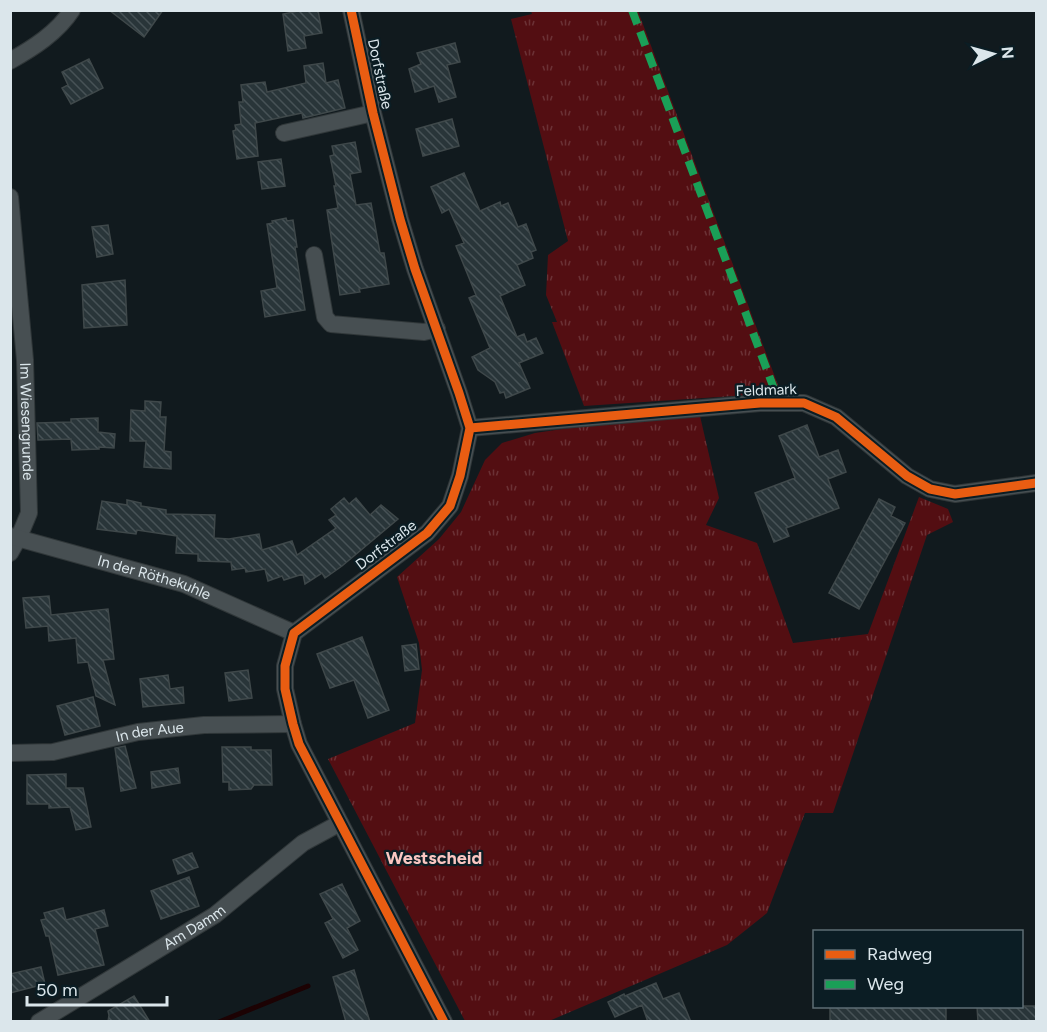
<svg xmlns="http://www.w3.org/2000/svg" width="1047" height="1032" viewBox="0 0 1047 1032" font-family="Figtree,sans-serif">
  <style>
    .grass { fill: url(#grass-tufts) }
    .lines { fill: none; stroke-linecap: round; stroke-linejoin: round }
    .stream { stroke: #1c0203; stroke-width: 5 }
    .building { fill: url(#building-back-hatch); stroke: #3f484a; stroke-width: 1.5 }
    .street-casing { stroke: #303739; stroke-width: 18 }
    .street { stroke: #474f52; stroke-width: 16 }
    .quiet { stroke: #1a9f57; stroke-width: 8; stroke-dasharray: 15 8; stroke-linecap: butt }
    .cycleway-casing { stroke: #0b1d24; stroke-width: 13 }
    .cycleway { stroke: #e95d12; stroke-width: 9 }
    .labels { text-anchor: middle; stroke-width: 4.5; stroke-linejoin: round; paint-order: stroke }
    .street-label { font-size: 15px; fill: #dbe6eb; stroke: #0b1d24 }
    .quarter-label { font-size: 18px; font-weight: bold; fill: #fac6c1; stroke: #0b1d24 }
  </style>
  <defs>
    <pattern id="grass-tufts" width="24" height="20" patternUnits="userSpaceOnUse" patternTransform="scale(1.5)"><rect width="24" height="20" fill="#530e12"/><path d="M3 7l-1-3M5 7V3M7 7l1-3M15 17l-1-3M17 17v-4M19 17l1-3" fill="none" stroke="#6b3135"/></pattern>
    <pattern id="building-back-hatch" width="6" height="6" patternUnits="userSpaceOnUse" patternTransform="scale(1.5)"><rect width="6" height="6" fill="#293539"/><path d="M-1 5l2 2M0 0l6 6M5-1l2 2" fill="none" stroke="#475256"/></pattern>
  </defs>
  <rect width="100%" height="100%" fill="#111a1e"/>
  <path class="grass" d="M531,11H638L781,393L584,406L552,322H557L546,295L548,255L568,241L511,19L532,14Z
    M700,416L719,498L706,525L757,543L793,643L868,634L919,497L948,509L953,522L927,535L833,813H805L767,913L727,945L549,1021H465L328,759L415,723L422,670L419,643L397,577L439,539L461,512L485,460L502,443L535,433L590,425Z"/>
  <g class="lines">
    <path class="stream" d="M219,1022L308,986"/>
  </g>
  <path class="building" d="M109,10H163L144,37Z
    M303,10H318L322,33L304,36L306,48L288,51L283,14Z
    M455,43L460,62L447,65L456,97L439,102L434,86L415,92L409,69L421,64L417,53Z
    M89,59L103,88L71,104L62,88L68,85L62,72Z
    M323,63L326,83L338,80L345,108L303,118L302,113L255,123L258,156L237,159L233,131L236,130L235,125L241,124L239,102H243L241,85L265,82L267,92L306,83L304,66Z
    M452,119L459,146L423,156L416,129Z
    M355,142L361,172L350,174L356,205L371,203L380,253H384L389,284L359,289L360,292L340,295L327,210L338,208L334,186H336L330,156L334,155L332,146Z
    M281,159L285,186L262,189L258,162Z
    M464,173L480,211L500,202L501,206L508,203L518,227L526,224L536,250L531,252L533,258L517,265L525,285L500,296L517,337L524,334L527,342L536,338L543,353L519,363L530,388L506,398L504,392L500,393L495,382L478,370L472,357L490,348L469,298L476,295L456,246L464,243L449,209L442,213L431,187Z
    M286,218L287,221L293,220L297,247H295L305,310L265,317L261,291L277,288L267,224L273,223L272,221Z
    M108,225L113,254L97,257L92,227Z
    M125,280L127,325L84,328L82,285Z
    M145,401L161,402L160,417H166L164,451L171,452V469L144,467L146,441H130L131,410L145,411Z
    M98,418V432L115,434L114,448L99,447V449L72,450L71,439L38,440L37,423L71,422V419Z
    M807,425L819,457L838,450L846,472L828,479L839,508L786,528L789,536L774,542L755,493L795,478L779,436Z
    M344,498L349,504L356,498L370,515L381,505L398,519L342,566L325,578L322,573L305,584L303,574L284,580L282,576L268,581L265,569L246,572L245,568L232,570L231,562L198,561V554L176,553L177,536L137,530L136,534L97,529L102,501L127,505V500L141,503V506L166,510V514L215,515L214,538L229,539L259,534L262,550L292,541L297,555L336,528L329,520L336,515L331,509Z
    M879,499L895,507L891,516L905,523L859,609L829,593Z
    M49,596L51,615L108,609L114,659L103,660L115,705L96,696L88,662L78,663L76,638L49,641L48,626L26,628L23,598Z
    M362,637L389,710L368,718L354,680L330,688L317,654Z
    M416,644L419,669L405,671L402,646Z
    M248,670L252,698L229,701L225,673Z
    M168,675L170,689L183,687L184,703L143,707L140,679Z
    M93,697L100,726L65,735L57,706Z
    M125,746L136,788L121,791L115,748Z
    M222,747H251V750H271L272,785H254L251,789L229,790V782H223Z
    M178,768L180,783L152,788L151,772Z
    M66,774V788H83L91,827L76,830L70,807L49,808V804H27V775Z
    M192,853L198,867L178,874L173,860Z
    M189,877L199,906L161,919L151,891Z
    M342,884L360,921L347,928L358,950L343,958L325,923L333,919L320,894Z
    M63,908L66,920L104,910L108,926L95,929L104,965L58,975L49,936H46L41,920L46,919L44,913Z
    M41,967L45,984L10,993V974Z
    M354,970L361,993L370,1022H346L333,977Z
    M656,983L663,999L679,993L691,1022H648L642,1005L615,1017L608,1002L624,994L625,996Z
    M134,996L150,1022H108L109,1015L108,1011Z
    M830,1006H946V1022H830Z
    M977,1006H1036V1022H978Z"/>
  <g class="lines">
    <g class="street-casing">
      <g id="street">
        <path d="M351,10L373,113L400,219L415,269L459,393L470,428L460,476L450,506L427,533L294,633L285,666V689L293,724L299,744L444,1022"/>
        <path d="M10,61C33,48 57,33 72,10"/>
        <path d="M284,133L373,113"/>
        <path id="s1" d="M10,197L25,360L29,513L19,537L10,553"/>
        <path d="M314,255L325,317L331,324L424,332L437,329"/>
        <path d="M470,428L760,403H804L836,417L907,476L930,489L955,494L1036,483"/>
        <path id="s2" d="M10,536L184,584L294,633"/>
        <path id="s3" d="M10,753L53,752L138,732L204,725L293,724"/>
        <path id="s4" d="M39,1022L215,915L303,843L340,823"/>
      </g>
    </g>
    <use href="#street" class="street"/>
    <path class="quiet" d="M632,10L779,402"/>
    <g class="cycleway-casing">
      <path id="cycleway" d="M351,10L373,113L400,219L415,269L459,393L470,428L460,476L450,506L427,533L294,633L285,666V689L293,724L299,744L444,1022
        M470,428L760,403H804L836,417L907,476L930,489L955,494L1036,483"/>
    </g>
    <use href="#cycleway" class="cycleway"/>
  </g>
  <g class="labels">
    <g class="street-label">
      <text transform="translate(380 74) rotate(78)" y="5">Dorfstraße</text>
      <text transform="translate(766 390) rotate(-2)" y="5">Feldmark</text>
      <text dy="5" stroke="none"><textPath href="#s1" startOffset="225">Im Wiesengrunde</textPath></text>
      <text transform="translate(386 545) rotate(-37)" y="5">Dorfstraße</text>
      <text dy="5" stroke="none"><textPath href="#s2" startOffset="150">In der Röthekuhle</textPath></text>
      <text dy="5" stroke="none"><textPath href="#s3" startOffset="142">In der Aue</textPath></text>
      <text dy="5" stroke="none"><textPath href="#s4" startOffset="182">Am Damm</textPath></text>
    </g>
    <g class="quarter-label">
      <text x="434" y="864">Westscheid</text>
    </g>
  </g>
  <rect width="1047" height="1032" fill="none" stroke="#dbe6eb" stroke-width="24"/>
  <rect x="813" y="930" width="210" height="78" fill="#0b1d24" stroke="#5e6d74" stroke-width="1.5"/>
  <rect x="825" y="950" width="30" height="9" fill="#e95d12" stroke="#5e6d74" stroke-width="1.5"/>
  <text x="867" y="960" font-size="18" fill="#dbe6eb">Radweg</text>
  <rect x="825" y="980" width="30" height="9" fill="#1a9f57" stroke="#5e6d74" stroke-width="1.5"/>
  <text x="867" y="990" font-size="18" fill="#dbe6eb">Weg</text>
  <g transform="translate(993 54) rotate(85)" stroke="#0b1d24" stroke-width="4.5" paint-order="stroke">
  <path d="M0-4.5L10 22L0 15L-10 22Z" fill="#dbe6eb"/>
  <text y="-9" font-size="16" font-weight="bold" text-anchor="middle" fill="#dbe6eb">N</text>
  </g>
  <path d="M27 996v9h140v-9" fill="none" stroke="#dbe6eb" stroke-width="3"/>
  <text x="36" y="996" font-size="18" fill="#dbe6eb" stroke="#0b1d24" stroke-width="4.5" paint-order="stroke">50 m</text>
</svg>
